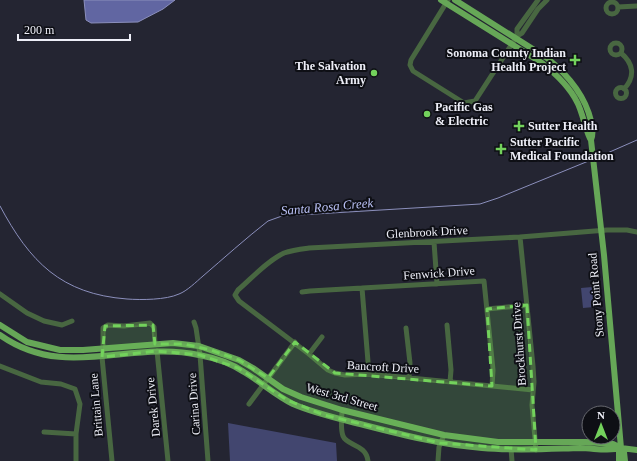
<svg xmlns="http://www.w3.org/2000/svg" width="637" height="461" viewBox="0 0 637 461" font-family="'Times New Roman',serif">
  <style>
    .green { fill: #42466f }
    .water { fill: #6166a2; stroke: #8b8fbc }
    .lines { fill: none; stroke-linecap: round; stroke-linejoin: round }
    .stream { stroke: #8b8fbc; stroke-width: 1 }
    .minor { stroke: #486741; stroke-width: 5 }
    .major { stroke: #66a757; stroke-width: 6 }
    .marked { fill: #73d25c; fill-opacity: 0.2; stroke: #73d25c; stroke-width: 3; stroke-dasharray: 8 5; stroke-linejoin: round }
    .poi-dot { fill: #73d25c; stroke: #0e0f15; stroke-width: 1.5 }
    .labels { text-anchor: middle; stroke-width: 4; stroke-linejoin: round; paint-order: stroke }
    .poi-label { font-size: 12px; font-weight: bold; fill: #eeeff8; stroke: #0e0f15; text-anchor: start }
    .street-label { font-size: 12px; fill: #eeeff8; stroke: #0e0f15 }
    .water-label { font-size: 13px; font-style: italic; fill: #bac1f6; stroke: #0e0f15 }
  </style>
  <rect width="100%" height="100%" fill="#242532"/>
  <path class="green" d="M592,287L594,307L583,308L581,288Z
    M228,423L336,443L337,461H230Z"/>
  <path class="water" d="M84,0H175L163,9L138,22L91,23L86,20Z"/>
  <g class="lines">
    <path class="stream" d="M596,158L637,140
      M0,206C30,262 61,294 127,299C141,300 166,300 179,294C187,291 196,282 203,276C224,258 245,239 268,221L282,216L480,204L498,198L591,160"/>
    <path class="minor" d="M448,0L411,60L410,65L413,71L464,103L475,101L517,36L522,33L538,9L547,0
      M606 8a6 6 0 1 1 12 0a6 6 0 1 1-12 0Z
      M618,7L637,6
      M517,36V29L538,0
      M610 49a6 6 0 1 1 12 0a6 6 0 1 1-12 0Z
      M621,53C633,63 636,76 624,89
      M615.5 93a5.5 5.5 0 1 1 11 0a5.5 5.5 0 1 1-11 0Z
      M520,237L533,366L534,382L532,405L536,450
      M434,242L437,284
      M362,288L369,374
      M302,292L310,291L484,281L493,370L492,386
      M0,294L27,313L44,321L62,325L72,321
      M487,309L527,305
      M194,322L196,328L200,355L208,461
      M447,325L451,370L450,382
      M406,328L410,363L409,378
      M157,351L168,461
      M309,354L322,337
      M0,366L41,382L61,384L75,389L80,404L76,434V461
      M533,390L390,376L369,374L345,375L335,373L328,370L309,354L239,301L235,295L238,290C252,278 267,261 284,253C292,250 301,249 309,248L520,237L607,230H627L637,232
      M249,404L295,342
      M342,410C342,418 340,428 343,436C347,446 366,444 368,461
      M44,432L76,434
      M511,449L512,461
      M112,461L102,357L103,348V328L108,325L124,326L150,323L154,327L155,344
      M438,461L439,447L444,435"/>
    <path class="major" d="M441,0L542,63C556,74 569,86 577,102C582,110 587,136 591,140C594,134 592,127 591,121C585,95 568,75 547,58L455,0
      M591,140L604,255L621,448L624,452L625,461
      M0,325L27,342L60,350H83L173,343L199,346L239,360L253,368L283,389L301,397L342,410L444,435L498,442H586L613,444L621,448L637,450
      M0,335C65,381 129,340 199,355C215,358 231,363 244,372C261,382 275,395 293,404C316,414 341,419 364,425C403,435 442,445 482,448C515,451 547,449 580,448C594,448 608,452 621,448
      M619,461V452L621,448"/>
  </g>
  <path class="marked" d="M527,305L536,450L440,443L324,415L287,400L238,368L200,355L157,351L102,357L105,326L153,325L155,344H184L211,350L239,360L268,378L295,342L335,373L492,386L487,309Z"/>
  <g class="poi-dot">
    <path d="M573 54h4v4h4v4h-4v4h-4v-4h-4v-4h4z"/>
    <circle cx="374" cy="73" r="4"/>
    <circle cx="427" cy="114" r="4"/>
    <path d="M517 120h4v4h4v4h-4v4h-4v-4h-4v-4h4z"/>
    <path d="M499 143h4v4h4v4h-4v4h-4v-4h-4v-4h4z"/>
  </g>
  <g class="labels">
    <g class="poi-label">
      <text x="566" y="57" text-anchor="end">Sonoma County Indian<tspan x="566" dy="14">Health Project</tspan></text>
      <text x="366" y="70" text-anchor="end">The Salvation<tspan x="366" dy="14">Army</tspan></text>
      <text x="435" y="111">Pacific Gas<tspan x="435" dy="14">&amp; Electric</tspan></text>
      <text x="528" y="130">Sutter Health</text>
      <text x="510" y="146">Sutter Pacific<tspan x="510" dy="14">Medical Foundation</tspan></text>
    </g>
    <g class="street-label">
      <text transform="translate(427 232) rotate(-3)" y="4">Glenbrook Drive</text>
      <text transform="translate(439 273) rotate(-4)" y="4">Fenwick Drive</text>
      <text transform="translate(596 295) rotate(-95)" y="4">Stony Point Road</text>
      <text transform="translate(519 344) rotate(-94)" y="4">Brockhurst Drive</text>
      <text transform="translate(383 367) rotate(3)" y="4">Bancroft Drive</text>
      <text transform="translate(342 397) rotate(16)" y="4">West 3rd Street</text>
      <text transform="translate(194 404) rotate(-94)" y="4">Carina Drive</text>
      <text transform="translate(96 405) rotate(-95)" y="4">Brittain Lane</text>
      <text transform="translate(153 407) rotate(-96)" y="4">Darek Drive</text>
    </g>
    <g class="water-label">
      <text transform="translate(327 206) rotate(-5)" y="5">Santa Rosa Creek</text>
    </g>
  </g>
  <g transform="translate(601 425)"><circle r="19" fill="#0e0f15" stroke="#686970"/>
  <path d="M0-3L7 15L0 10L-7 15Z" fill="#73d25c"/>
  <text y="-6" font-size="11" font-weight="bold" text-anchor="middle" fill="#eeeff8">N</text>
  </g>
  <path d="M18 34v6h112v-6" fill="none" stroke="#eeeff8" stroke-width="2"/>
  <text x="24" y="34" font-size="12" fill="#eeeff8" stroke="#0e0f15" stroke-width="3" paint-order="stroke">200 m</text>
</svg>
